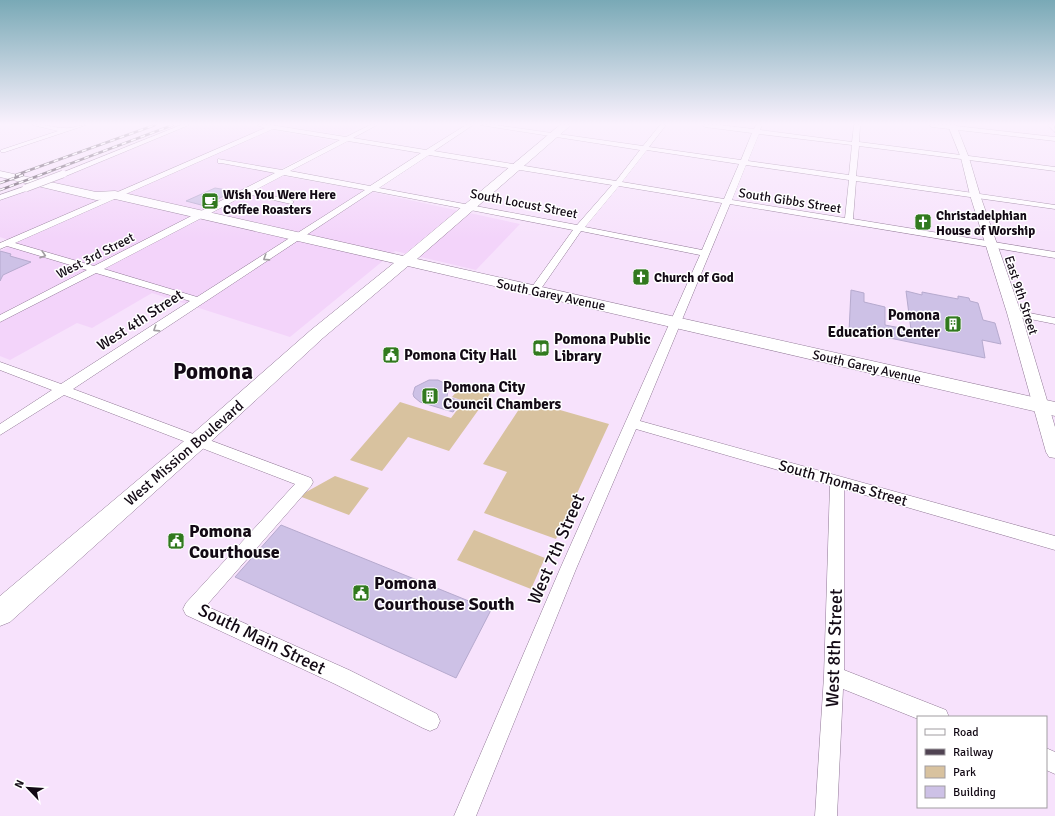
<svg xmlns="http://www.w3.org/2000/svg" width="1055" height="816" viewBox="0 0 1055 816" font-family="Signika,sans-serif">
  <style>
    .built { fill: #f3d4fa }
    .green { fill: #d8c29f }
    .building { fill: #cdc1e6; stroke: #b6aace }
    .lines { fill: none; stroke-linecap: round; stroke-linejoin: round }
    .pedestrian-casing { stroke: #917996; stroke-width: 1 }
    .minor-casing { stroke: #917996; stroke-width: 1 }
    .tertiary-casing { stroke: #917996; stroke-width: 1 }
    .primary-casing { stroke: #917996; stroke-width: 1 }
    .pedestrian { fill: #fff; fill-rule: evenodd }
    .minor { fill: #fff; fill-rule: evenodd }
    .tertiary { fill: #fff; fill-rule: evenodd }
    .primary { fill: #fff; fill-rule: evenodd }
    .rail-casing { stroke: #504352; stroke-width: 2.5 }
    .rail { stroke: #fff; stroke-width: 1.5; stroke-dasharray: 5; stroke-linecap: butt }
    .minor-bridge-casing { stroke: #917996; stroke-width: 8; stroke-linecap: butt }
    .minor-bridge { stroke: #fff; stroke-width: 7 }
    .oneway { stroke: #a19da1 }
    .labels { text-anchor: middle; stroke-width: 3; stroke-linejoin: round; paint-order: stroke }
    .far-poi-label { font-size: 13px; font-weight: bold; fill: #130a15; stroke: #fff; text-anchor: start }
    .far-street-label { font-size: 13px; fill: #130a15; stroke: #fff }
    .poi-label { font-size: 15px; font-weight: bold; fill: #130a15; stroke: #fff; text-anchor: start }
    .street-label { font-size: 15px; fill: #130a15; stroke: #fff }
    .near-poi-label { font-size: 18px; font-weight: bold; fill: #130a15; stroke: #fff; text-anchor: start }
    .near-street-label { font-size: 18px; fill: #130a15; stroke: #fff }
    .town-label { font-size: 23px; font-weight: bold; fill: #130a15; stroke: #fff }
  </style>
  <rect width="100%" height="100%" fill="#f7e2fc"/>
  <path class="built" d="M192,125H244L335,141L271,174L363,190L520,224L476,270L395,251L290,337L152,293L92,328L77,323L10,360L0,356V251L17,243L0,237V200Z
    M281,125H362L343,135Z"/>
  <path class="green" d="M464,383L492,391L449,451L408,437L382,471L350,460L400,402L451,418L464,401L452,397Z
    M525,400L609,424L556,539L484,513L507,472L483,464Z
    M335,476L369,488L349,515L299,496Z
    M474,530L545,558L531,589L457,560Z"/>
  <path class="building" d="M215,188L233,191L205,206L186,201Z
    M0,251L11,254L10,256L31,262L3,275L0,281Z
    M851,290L864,293V302L885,307V325L911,330L906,291L922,295V292L958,299V296L969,298L970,301L978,303L983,320L995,323L1001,344L982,340L985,358L866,333L865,335L849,332Z
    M429,380H438L444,383L448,390L447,397L461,401L453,412L420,402L414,397L413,394L415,387Z
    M281,525L491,610L456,678L235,577Z"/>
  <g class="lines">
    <g class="pedestrian-casing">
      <path id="pedestrian" d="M245,190L291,200L294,202L291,204L243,193L242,192Z"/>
    </g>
    <g class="minor-casing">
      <path id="minor" d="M33,125C44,124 54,128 64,128C72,129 79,125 86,125L5,152H1V150L58,131Z
        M181,125H189L66,176L59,174Z
        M257,125H271L346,137L370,125H377L353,138L426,150L466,125H473L434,151L616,181L640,150L480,125H495L643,146L660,125H666L649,147L741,160L752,133L705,127L702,125H719L754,129L756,125H762L760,130L852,142L854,125H860L859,142L1055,167V171L859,146L856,176L1055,205V209L856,181L853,219L1055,252V258L730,204L640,421L1055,536V550L844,489V670L946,710L949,717H918V719L843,689L837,816H815L824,676L830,485L636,429L576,569L476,816H454L560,569L700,255L581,231L538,293L534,294L529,291L573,230L373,191L73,389L311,478L313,482L311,486L206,606L349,670L437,714L440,721L437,728L430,731L423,728L335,684L186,615L183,609L186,603L295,484L64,395L0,435V424L52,390L0,370V362L61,384L190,301L96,273L0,322V315L87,270L7,246L0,249V243L265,128ZM273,129L340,140L282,170L218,159V163H221L275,173L94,266L15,243ZM759,134L852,145L849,175L748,161ZM348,141L421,153L370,186L290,171ZM647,150L739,164L724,199L622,182ZM429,155L612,185L577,225L379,188ZM746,165L849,180L845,218L732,200ZM284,175L365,190L197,297L104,269ZM619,186L722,203L702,250L585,227Z
        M929,125H947L1055,137V141L932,127Z
        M1048,125H1054L1055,132Z
        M26,186L30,188L29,190L0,200V195Z
        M1014,310L1055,318V324L1010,315L1009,313L1010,311Z
        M1046,748L1055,752V774L1046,770Z"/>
    </g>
    <g class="tertiary-casing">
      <path id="tertiary" d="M948,125H956L969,158L980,195L1021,313L1055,427V458L1049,457L1046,452L1007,313L970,195L961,158Z"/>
    </g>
    <g class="primary-casing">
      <path id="primary" d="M560,125H571L417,259L1055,402V416L408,266L323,338L206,446L10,622L0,626V596L190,436L311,330L394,263L115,199L96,200L0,177V171L96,192L115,191L403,256Z"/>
    </g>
    <use href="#pedestrian" class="pedestrian"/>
    <use href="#minor" class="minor"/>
    <use href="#tertiary" class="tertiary"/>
    <use href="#primary" class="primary"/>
    <g class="rail-casing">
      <path id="rail" d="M16,175L155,125
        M0,183L23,175
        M0,190L173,125"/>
    </g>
    <use href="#rail" class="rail"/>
    <g class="minor-bridge-casing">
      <path id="minor-bridge" d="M26,188L63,174"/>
    </g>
    <use href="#minor-bridge" class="minor-bridge"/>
  </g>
  <defs><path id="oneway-chevron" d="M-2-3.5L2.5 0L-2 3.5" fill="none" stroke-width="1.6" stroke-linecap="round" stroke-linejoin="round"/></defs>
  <g class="oneway">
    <use href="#oneway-chevron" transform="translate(43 255) rotate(17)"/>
    <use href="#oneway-chevron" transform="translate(266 258) rotate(147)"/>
    <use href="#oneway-chevron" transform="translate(156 329) rotate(147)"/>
  </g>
  <linearGradient id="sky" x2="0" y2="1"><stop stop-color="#79a9b6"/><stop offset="0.52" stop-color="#fbf2fe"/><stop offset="1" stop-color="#fbf2fe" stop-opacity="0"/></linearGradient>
  <rect width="1055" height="239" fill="url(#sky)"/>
  <defs>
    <g id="cafe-square" transform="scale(0.9)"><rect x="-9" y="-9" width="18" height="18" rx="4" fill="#31791e" stroke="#fff"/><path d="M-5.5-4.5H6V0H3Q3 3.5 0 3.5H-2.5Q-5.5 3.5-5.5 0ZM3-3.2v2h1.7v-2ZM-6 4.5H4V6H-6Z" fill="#fff"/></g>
    <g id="church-square" transform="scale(0.9)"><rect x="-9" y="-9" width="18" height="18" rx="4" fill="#31791e" stroke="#fff"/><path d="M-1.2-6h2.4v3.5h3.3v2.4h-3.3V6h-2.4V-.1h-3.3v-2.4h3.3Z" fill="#fff"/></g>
    <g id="building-square" transform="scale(0.9)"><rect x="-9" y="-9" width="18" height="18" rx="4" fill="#31791e" stroke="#fff"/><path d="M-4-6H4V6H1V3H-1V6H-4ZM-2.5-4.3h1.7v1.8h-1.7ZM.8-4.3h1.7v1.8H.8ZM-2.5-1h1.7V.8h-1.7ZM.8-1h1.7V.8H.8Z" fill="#fff"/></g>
    <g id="library-square" transform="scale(0.9)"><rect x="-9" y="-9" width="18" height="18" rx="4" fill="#31791e" stroke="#fff"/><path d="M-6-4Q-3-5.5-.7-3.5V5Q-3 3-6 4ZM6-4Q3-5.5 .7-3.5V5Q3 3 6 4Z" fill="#fff"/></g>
    <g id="civic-square" transform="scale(0.9)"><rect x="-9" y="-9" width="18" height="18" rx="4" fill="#31791e" stroke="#fff"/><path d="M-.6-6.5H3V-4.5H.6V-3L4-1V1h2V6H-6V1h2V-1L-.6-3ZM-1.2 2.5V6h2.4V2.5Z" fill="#fff"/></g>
  </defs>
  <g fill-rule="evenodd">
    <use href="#cafe-square" x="210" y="201"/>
    <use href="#church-square" x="923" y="222"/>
    <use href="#church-square" x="641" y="277"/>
    <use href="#building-square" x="953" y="324"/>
    <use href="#library-square" x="541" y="348"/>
    <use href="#civic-square" x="391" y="355"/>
    <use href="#building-square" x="430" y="396"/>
    <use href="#civic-square" x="176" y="541"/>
    <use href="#civic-square" x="361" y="593"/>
  </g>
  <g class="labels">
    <g class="far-poi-label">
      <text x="223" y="199">Wish You Were Here<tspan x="223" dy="15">Coffee Roasters</tspan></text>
      <text x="936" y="220">Christadelphian<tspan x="936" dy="15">House of Worship</tspan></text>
      <text x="654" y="282">Church of God</text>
    </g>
    <g class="far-street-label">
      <text transform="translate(790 200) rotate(9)" y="5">South Gibbs Street</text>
      <text transform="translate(524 203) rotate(11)" y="5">South Locust Street</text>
      <text transform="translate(95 255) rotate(-27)" y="5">West 3rd Street</text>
      <text transform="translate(551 294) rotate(12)" y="5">South Garey Avenue</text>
      <text transform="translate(1022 295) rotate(72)" y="5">East 9th Street</text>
      <text transform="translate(867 366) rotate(13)" y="5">South Garey Avenue</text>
    </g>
    <g class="poi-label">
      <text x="940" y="320" text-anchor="end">Pomona<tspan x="940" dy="17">Education Center</tspan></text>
      <text x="554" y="344">Pomona Public<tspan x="554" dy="17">Library</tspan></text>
      <text x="404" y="360">Pomona City Hall</text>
      <text x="443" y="392">Pomona City<tspan x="443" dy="17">Council Chambers</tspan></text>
    </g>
    <g class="street-label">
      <text transform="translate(140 320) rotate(-33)" y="5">West 4th Street</text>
      <text transform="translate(184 453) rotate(-41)" y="5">West Mission Boulevard</text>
      <text transform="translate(843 483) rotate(16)" y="5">South Thomas Street</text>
    </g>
    <g class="near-poi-label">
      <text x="189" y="537">Pomona<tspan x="189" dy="21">Courthouse</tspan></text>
      <text x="374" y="589">Pomona<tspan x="374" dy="21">Courthouse South</tspan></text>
    </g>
    <g class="near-street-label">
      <text transform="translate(556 549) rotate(-67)" y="6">West 7th Street</text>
      <text transform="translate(262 639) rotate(26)" y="6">South Main Street</text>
      <text transform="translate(834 648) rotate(-88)" y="6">West 8th Street</text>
    </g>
    <g class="town-label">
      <text x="213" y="379">Pomona</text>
    </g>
  </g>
  <rect x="917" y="716" width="130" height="92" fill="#ffffff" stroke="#a19da1"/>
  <rect x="925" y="729" width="20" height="6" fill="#ffffff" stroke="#a19da1"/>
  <text x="953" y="736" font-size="12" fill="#130a15">Road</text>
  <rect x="925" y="749" width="20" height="6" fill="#504352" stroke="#a19da1"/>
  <text x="953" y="756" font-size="12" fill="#130a15">Railway</text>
  <rect x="925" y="766" width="20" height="12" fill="#d8c29f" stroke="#a19da1"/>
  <text x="953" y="776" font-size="12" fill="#130a15">Park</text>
  <rect x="925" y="786" width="20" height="12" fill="#cdc1e6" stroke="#a19da1"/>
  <text x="953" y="796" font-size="12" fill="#130a15">Building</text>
  <g transform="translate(28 788) rotate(295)" stroke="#ffffff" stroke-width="3" paint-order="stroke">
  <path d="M0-3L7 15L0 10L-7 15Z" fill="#130a15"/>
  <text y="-6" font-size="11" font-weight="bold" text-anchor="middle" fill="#130a15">N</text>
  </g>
</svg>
